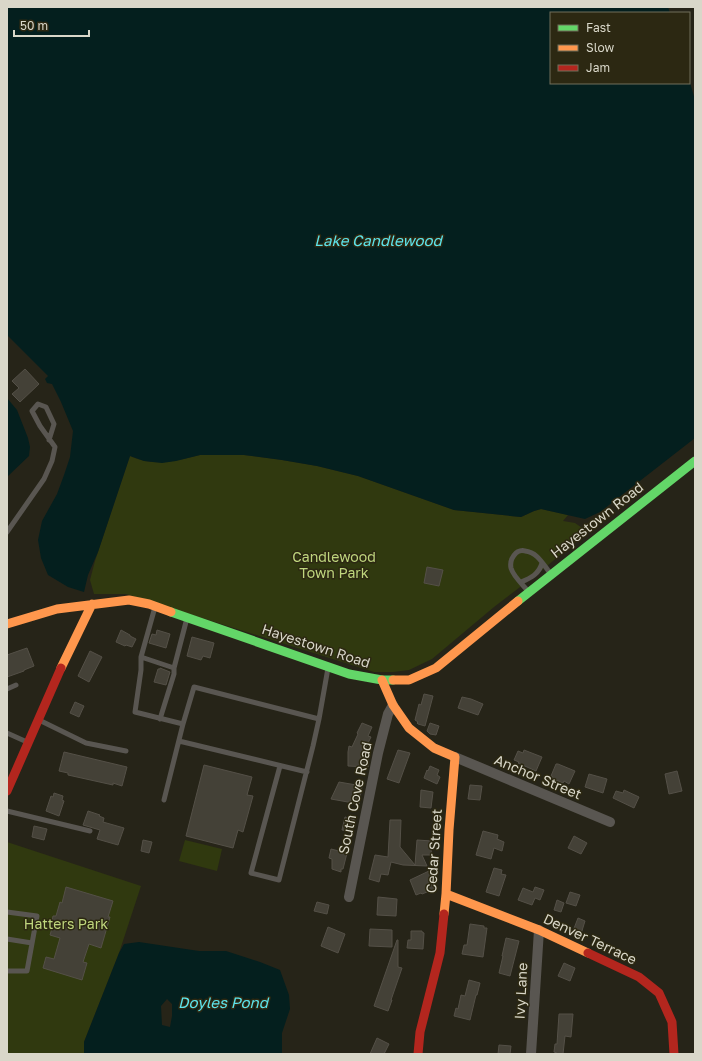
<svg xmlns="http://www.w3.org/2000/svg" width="702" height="1061" viewBox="0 0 702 1061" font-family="'Golos Text',sans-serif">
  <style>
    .green { fill: #30390f }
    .water { fill: #041f1e; fill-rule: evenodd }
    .building { fill: #444137; stroke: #545047 }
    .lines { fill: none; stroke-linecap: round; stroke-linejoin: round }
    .lane { stroke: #595651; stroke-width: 5 }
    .street { stroke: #595651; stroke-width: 10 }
    .fast { stroke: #63d668; stroke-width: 9 }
    .slow { stroke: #ff974d; stroke-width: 9 }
    .jam { stroke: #b3261e; stroke-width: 9 }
    .labels { text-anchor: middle; stroke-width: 3; stroke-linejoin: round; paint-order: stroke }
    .street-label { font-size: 14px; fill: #d9d7c9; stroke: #2c2812 }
    .park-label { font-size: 14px; fill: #bfd67d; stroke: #2c2812 }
    .water-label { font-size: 15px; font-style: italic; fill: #5de4eb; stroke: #2c2812 }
  </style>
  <rect width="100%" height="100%" fill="#262418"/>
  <path class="green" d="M200,455H244L282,460L317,466L358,476L454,510L521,517L534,511L541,509L568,515L563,521L575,523L588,532L536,575L494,607L432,659L409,670L393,672H374L126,594H94L90,580L95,561L130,456C135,458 140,460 145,461C164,465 182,459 200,455Z
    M185,840L222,849L217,871L179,861Z
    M7,842L141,886L119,953L84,1042V1054H7Z"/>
  <path class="water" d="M7,7H668L670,13H551V83H689V79L695,100V438L600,512L585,519L541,509L534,511L521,517L454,510L358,476L317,466L282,460L244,455H200L176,461L162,463L144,461L130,456L98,552L88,575L84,592L68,587L48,575L41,558L38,540L42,521L57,494L64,475L70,457L73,431L61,402L52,384L47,383L45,379L48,376L7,335Z
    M7,398L17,410L28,438L30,447L29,456L7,477Z
    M139,942L199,951H226L260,962L280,970L289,995L290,1009L282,1033V1054H84V1042L119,953L124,944ZM167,999L172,1004V1016L170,1027L162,1025L161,1006Z"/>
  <path class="building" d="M25,369L39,384L20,402L12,394L19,388L12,381Z
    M427,567L443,570L439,586L424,583Z
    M121,630L130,635V636L136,639L132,647L126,645L125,646L116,642Z
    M157,630L170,634L166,648L149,643L152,634L156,635Z
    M192,637L214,643L210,658L203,656L201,660L187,656Z
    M27,648L34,666L24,670V671L7,677V655Z
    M90,651L102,657L89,682L78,676Z
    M160,668L170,672L166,685L154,682L158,669H160Z
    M424,694L433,696L425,726L418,724L417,723L418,722L415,720L419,704L421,705Z
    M462,697L471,699L483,704L478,715L458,708Z
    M75,702L84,706L79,717L70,713Z
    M362,723L372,727L368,736L371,737L362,755H368V767L348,766V752L349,746L352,747L358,734L357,733Z
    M430,723L439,726L436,735L430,734L427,731Z
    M398,750L410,753L399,783L387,779Z
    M524,750L542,757L536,771L518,763L519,762L514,760L518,751L523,753Z
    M64,752L127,767L122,786L113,783V785L68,775V773L59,771Z
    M556,764H558L575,771L569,784L564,781L563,783L553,779V777L551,776Z
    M204,765L252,777L247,795L253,796L243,832L238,830L233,848L186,836Z
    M430,766L439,770L437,775L440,777L437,784L424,778L427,770L428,771Z
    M677,771L682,791L669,794L665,774Z
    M589,774L607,779L603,793L585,787Z
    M339,782L362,786L359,804L331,799Z
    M470,785L482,786L480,800L468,799Z
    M421,790L433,792L431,808L420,807Z
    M624,790L639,797L634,808L613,798L616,791L623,793Z
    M54,793L63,796L62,800L64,801L59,816L46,811L51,796L53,797Z
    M88,811L100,815L99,816L104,818L103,822L124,828L118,845L97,839L100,830L83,825Z
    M345,817L355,820L352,832L342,830Z
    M390,820H401L400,847L415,865L417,840L432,841L431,855H422L427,866L403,865L391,862L388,875L381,874L379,882L369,879L375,855L388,857Z
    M34,826L47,829L44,840L32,837Z
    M483,831L498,835L497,839L504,842L502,851L494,848L491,859L476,855Z
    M574,836L587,843L581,854L568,848Z
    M143,840L152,842L149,853L141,851Z
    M331,849L347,853L343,869H341V872L332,869V859L329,858Z
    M494,868L502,870L501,874L506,875L499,896L486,892Z
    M429,871L437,888L422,894L421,893L416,895L410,880Z
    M66,887L113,901L108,917H110L101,948L89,944L83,962L87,963L82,980L43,968L46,957L54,959L60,938L50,935L53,925H51L53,916H56L60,902L62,903Z
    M535,887L544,890L540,900L535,898L532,905L518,900L523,888L533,892Z
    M570,892L580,895L576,906L566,903Z
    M378,897L397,899L396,916L377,915Z
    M557,900L564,903L561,912L554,910Z
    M317,902L329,905L327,914L314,911Z
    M578,918L585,921L581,934L573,931Z
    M470,924L484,926V928H487L483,957L462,954L464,945H467Z
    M328,927L345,934L338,953L321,946Z
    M370,929L392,930V947L369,946Z
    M411,931H422V932L424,933L423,949L407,948L408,940H411Z
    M506,938L519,941L510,976L499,973L503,956H502Z
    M397,940H398V967L402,968L391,1000H392L388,1011L374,1006Z
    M564,963L575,968L570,981L558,976Z
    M469,980L480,983L477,995H476L470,1020L454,1016L456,1008L458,1009L461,995L465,996Z
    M559,1014H573L571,1037L565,1036L563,1054H556L557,1053L554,1052L555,1044H557Z
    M377,1038L389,1044L384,1054H370Z
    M499,1045L511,1046L510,1054H498Z"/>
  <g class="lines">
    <path class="lane" d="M7,532L44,479L52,461L55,447L40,426L32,411L38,404L46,407L54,424L49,440
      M521,582C531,578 539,574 542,563
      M528,591C523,585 513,576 511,568C510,563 512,557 516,553C518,551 522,550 525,551C537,552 543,564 550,573
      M155,607L141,657L174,668L187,618
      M141,657V670L135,712L183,724
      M7,689L16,685
      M160,719L174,674V668
      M39,720L86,743L126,751
      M7,733L27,742
      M179,741L307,772
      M280,766L251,873L279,880L313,746L319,719L328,668
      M164,800L183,724L194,687L319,719
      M7,811L90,831
      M7,912L37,916L27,971H7
      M7,939L32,943"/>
    <path class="street" d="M455,757L610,822
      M349,897L378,753L388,714L393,705
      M531,1054L539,930"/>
    <path class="fast" d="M518,601L695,461
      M171,612L349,674L382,680H393"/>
    <path class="slow" d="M7,624L57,609L129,600L149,604L171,612
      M61,668L92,604
      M382,680L393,705L409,728L434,748L455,757L449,830L446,894L444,914
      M393,680H409L436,668L518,601
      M446,894L539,930L588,953"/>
    <path class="jam" d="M7,791L61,668
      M588,953L639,977L659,993L672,1022L674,1054
      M418,1054L420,1032L440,953L444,914"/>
  </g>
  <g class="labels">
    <g class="street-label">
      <text transform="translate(597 520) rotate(-38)" y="5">Hayestown Road</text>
      <text transform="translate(316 646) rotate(18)" y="5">Hayestown Road</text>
      <text transform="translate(538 777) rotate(23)" y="5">Anchor Street</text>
      <text transform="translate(355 798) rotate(-78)" y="5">South Cove Road</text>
      <text transform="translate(434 851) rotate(-86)" y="5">Cedar Street</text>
      <text transform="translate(590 939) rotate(25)" y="5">Denver Terrace</text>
      <text transform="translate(521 991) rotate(-87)" y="5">Ivy Lane</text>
    </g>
    <g class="park-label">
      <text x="334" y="562">Candlewood<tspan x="334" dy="16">Town Park</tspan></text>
      <text x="66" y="929">Hatters Park</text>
    </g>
    <g class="water-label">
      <text x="378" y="246">Lake Candlewood</text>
      <text x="223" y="1008">Doyles Pond</text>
    </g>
  </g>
  <rect width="702" height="1061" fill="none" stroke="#d9d7c9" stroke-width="16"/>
  <rect x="550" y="12" width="140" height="72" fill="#2c2812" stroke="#716e5b"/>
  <rect x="558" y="25" width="20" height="6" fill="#63d668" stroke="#716e5b"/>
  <text x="586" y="32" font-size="12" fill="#d9d7c9">Fast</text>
  <rect x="558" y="45" width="20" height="6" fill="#ff974d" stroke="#716e5b"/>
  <text x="586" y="52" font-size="12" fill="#d9d7c9">Slow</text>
  <rect x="558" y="65" width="20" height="6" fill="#b3261e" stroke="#716e5b"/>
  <text x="586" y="72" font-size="12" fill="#d9d7c9">Jam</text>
  <path d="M14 30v6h75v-6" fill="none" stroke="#d9d7c9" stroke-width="2"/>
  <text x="20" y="30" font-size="12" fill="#d9d7c9" stroke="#2c2812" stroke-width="3" paint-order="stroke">50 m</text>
</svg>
